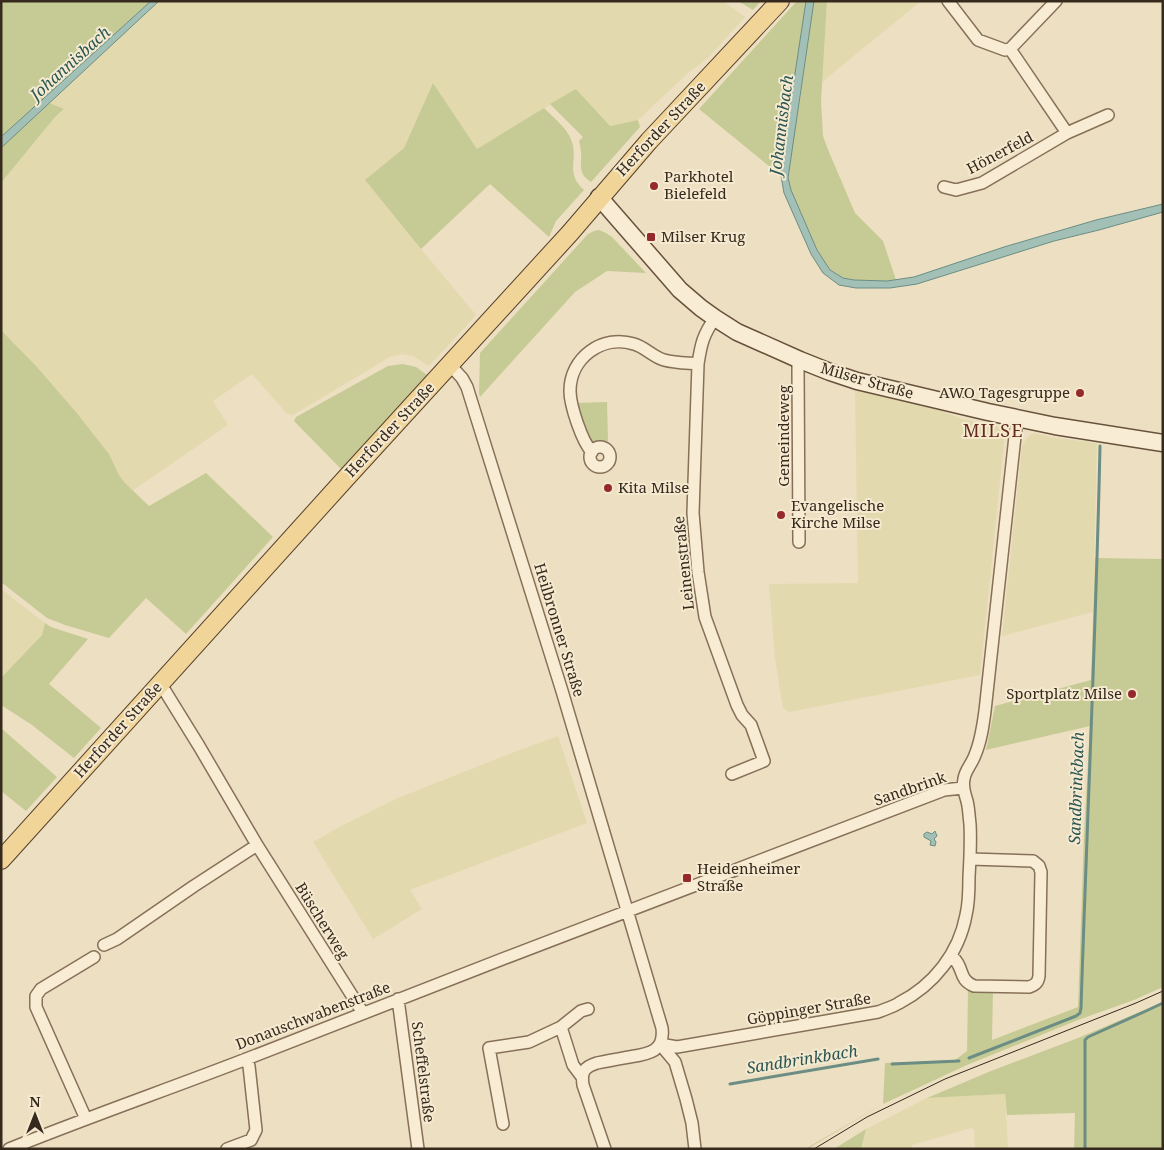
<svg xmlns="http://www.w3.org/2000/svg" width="1164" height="1150" viewBox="0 0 1164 1150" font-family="'Noto Serif',serif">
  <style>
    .farmland { fill: #e3d9ae }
    .green { fill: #c6cb95 }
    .water { fill: #a3c0b7; stroke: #6b8d84 }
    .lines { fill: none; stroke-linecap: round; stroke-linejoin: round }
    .stream { stroke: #6b8d84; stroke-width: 3 }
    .minor-casing { stroke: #877059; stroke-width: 14 }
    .secondary-casing { stroke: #68513c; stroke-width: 19 }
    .primary-casing { stroke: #543f2d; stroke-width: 20 }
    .minor { stroke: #f8edd4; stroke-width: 11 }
    .secondary { stroke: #f8edd4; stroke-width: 16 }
    .primary { stroke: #f1d498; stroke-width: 18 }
    .tram { stroke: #36291d; stroke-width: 1 }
    .poi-dot { fill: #95292c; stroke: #f5ead0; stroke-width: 2 }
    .labels { text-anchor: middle; stroke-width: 4; stroke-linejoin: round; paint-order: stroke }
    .street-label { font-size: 15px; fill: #36291d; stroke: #f5ead0 }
    .poi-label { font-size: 15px; fill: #36291d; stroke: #f5ead0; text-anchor: start }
    .water-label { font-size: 16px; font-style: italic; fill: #2c5653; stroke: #f5ead0 }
    .quarter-label { font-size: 18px; letter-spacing: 1px; fill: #632a1d; stroke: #f5ead0 }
  </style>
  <rect width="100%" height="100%" fill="#eddfc1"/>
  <path class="farmland" d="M159,1H723L745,17L709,57L688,73L638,120L610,126L576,89L477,149L433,83L404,148L365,180L421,249L476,315L429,366L413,356L402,354L390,357L293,415L287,414L252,374L213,401L228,425L132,491L119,475L109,454L76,412L37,367L1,330V183L55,117L64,110L49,103Z
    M827,1H921L822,82Z
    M855,390L939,410L962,419L997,426L1001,429L1004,435V443L980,675L789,712L783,708L779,685L775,657L769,584L858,583Z
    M1034,433L1056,438L1097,443L1093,612L1002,636L1022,447L1026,439L1029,436Z
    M1,589L45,623L42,635L1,678Z
    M558,736L587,823L410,890L422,909L373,939L313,842L341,826L398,798L509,754Z
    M1005,1094L1008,1149H975L974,1130L971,1128L912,1145V1149H861L866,1129L927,1098Z"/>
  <path class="green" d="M1,1H151L1,137Z
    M738,1H761L753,10Z
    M797,1H806L782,159L781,176L699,109Z
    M814,1H827L821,101L823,136L829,152L855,213L883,241L896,280L887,281L854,280L843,278L830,270L817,250L791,190L788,178L790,161L801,92Z
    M433,83L477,149L544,108C553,117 569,130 572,142C578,161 565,173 584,190L556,221L549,237L490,184L421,249L365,180L404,148Z
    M576,89L610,126L638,120L640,127L591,182C577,172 582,167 581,153C581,149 580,145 579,141L583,137L550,104Z
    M49,103L64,109L55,117L1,183V148Z
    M599,230L606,233L612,237L646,273L607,271L575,292L480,397L479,393L480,353L588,234L594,231Z
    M1,330L37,367L76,412L109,454L119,475L125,483L149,506L206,473L273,537L186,634L146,598L109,638L65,625L47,618L1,582Z
    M403,364L416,367L427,375L341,469L294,421L296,417L388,366Z
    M607,402L608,441L590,442L575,403Z
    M1095,558L1163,559V987L1134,1000L1078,1020L967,1065L883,1104L807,1149H805L883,1104L885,1063L955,1060L967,1051L968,990H993L992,1040L1078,1007L1084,834L1090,726L986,750L995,706L1091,680Z
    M45,623L51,627L88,639L49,684L101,728L74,758L32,725L1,705V678L42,635Z
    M1,728L57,777L26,811L1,791Z
    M1163,1002V1149H1074L1075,1113L1007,1115L1005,1094L927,1098L991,1071L1078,1038Z
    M866,1129L861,1149H834Z"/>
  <path class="water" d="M151,1H159L1,148V137Z
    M806,1H814L788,178L791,190L817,250L830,270L843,278L854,280L887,281L914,277L1004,247L1096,220L1163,204V212L1099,230L1054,241L917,284L890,288H856L839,285L823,273L811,254L784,193L781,176L782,159Z
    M935,831L937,836L934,839L936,842L935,846L930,845L931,841L924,837V834L927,832L932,834Z"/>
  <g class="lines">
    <path class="stream" d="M969,1058L1076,1016L1080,1013L1081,1008C1087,820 1096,633 1100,446
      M892,1064L959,1061
      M730,1084L878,1059
      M1085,1149V1040L1088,1037L1146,1011L1163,1003"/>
    <g class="minor-casing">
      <path id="minor" d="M948,1L978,40L1005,50L1010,49L1056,1
        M1010,49L1067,133
        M944,187L956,190L982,183L1067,133L1108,115
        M715,318C703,335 701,344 698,364L693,513L698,572L705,617L737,705L742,715L751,725L764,761L732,774
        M450,365L462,378L467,387L562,691L662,1028C665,1052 648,1054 629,1057C618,1059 607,1061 597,1063C584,1067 581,1072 583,1085L605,1149
        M590 457a10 10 0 1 1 20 0a10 10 0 1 1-20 0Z
        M592,452C582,442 570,405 570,391C570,358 602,334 634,344C645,347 653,357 664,360C675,363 687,363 698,364
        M799,542L798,366L800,360
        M159,685L165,691L199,746L257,845L363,1013
        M104,945L117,939L194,886L257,845
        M951,956C965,966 957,979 974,986L1029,987C1035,985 1038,983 1039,976L1041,872L1039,866L1033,861L970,859
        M398,999L418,1149
        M561,1027L581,1011L588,1009
        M660,1044L677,1047L878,1012C885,1009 893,1007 899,1003C934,985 959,953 966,915C969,903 969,890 969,877C970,860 971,842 970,824C969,817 969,809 967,801C965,794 962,787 964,779C965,770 972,764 975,755C981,741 983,726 985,711L1017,418
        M660,1044L675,1062L686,1099L692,1123L695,1149
        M86,1119L36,1007V996L41,989L94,957
        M503,1124L489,1048L529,1042L561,1027L573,1065L582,1077
        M9,1149C88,1117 169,1089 249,1058C480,967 712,878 944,790L963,788
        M227,1149L251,1140L256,1130L249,1066L246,1059"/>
    </g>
    <g class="secondary-casing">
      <path id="secondary" d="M599,197L680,290L701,308L715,318L737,332L800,360L830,372L857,381L988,412L1055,426L1163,443"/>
    </g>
    <g class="primary-casing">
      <path id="primary" d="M1,860L346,478L570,233L649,141L780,1"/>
    </g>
    <use href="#minor" class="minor"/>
    <use href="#secondary" class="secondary"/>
    <use href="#primary" class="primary"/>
    <path class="tram" d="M814,1149L867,1117L945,1079L1136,1003L1163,991"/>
  </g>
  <g class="poi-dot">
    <circle cx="654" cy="186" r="5"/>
    <rect x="646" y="232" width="10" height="10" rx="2.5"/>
    <circle cx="1080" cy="393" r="5"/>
    <circle cx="608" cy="488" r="5"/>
    <circle cx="781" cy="515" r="5"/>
    <circle cx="1132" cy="694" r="5"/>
    <rect x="682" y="873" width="10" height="10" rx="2.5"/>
  </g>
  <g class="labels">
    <g class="street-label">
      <text transform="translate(661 129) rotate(-47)" y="5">Herforder Straße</text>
      <text transform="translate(1000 153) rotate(-28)" y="5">Hönerfeld</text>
      <text transform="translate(867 381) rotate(16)" y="5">Milser Straße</text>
      <text transform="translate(390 430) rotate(-47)" y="5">Herforder Straße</text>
      <text transform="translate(784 436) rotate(-90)" y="5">Gemeindeweg</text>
      <text transform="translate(684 563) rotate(-96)" y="5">Leinenstraße</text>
      <text transform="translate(559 630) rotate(73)" y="5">Heilbronner Straße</text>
      <text transform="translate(118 730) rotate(-48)" y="5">Herforder Straße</text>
      <text transform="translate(910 789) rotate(-19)" y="5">Sandbrink</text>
      <text transform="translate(322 921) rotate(58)" y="5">Büscherweg</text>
      <text transform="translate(809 1009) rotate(-10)" y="5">Göppinger Straße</text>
      <text transform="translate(313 1016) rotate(-21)" y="5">Donauschwabenstraße</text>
      <text transform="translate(423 1072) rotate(83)" y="5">Scheffelstraße</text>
    </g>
    <g class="poi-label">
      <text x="664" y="182">Parkhotel<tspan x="664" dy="17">Bielefeld</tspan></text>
      <text x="661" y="242">Milser Krug</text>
      <text x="1070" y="398" text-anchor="end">AWO Tagesgruppe</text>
      <text x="618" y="493">Kita Milse</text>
      <text x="791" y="511">Evangelische<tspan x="791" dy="17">Kirche Milse</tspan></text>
      <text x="1122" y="699" text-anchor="end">Sportplatz Milse</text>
      <text x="697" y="874">Heidenheimer<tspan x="697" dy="17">Straße</tspan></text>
    </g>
    <g class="water-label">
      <text transform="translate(70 63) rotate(-42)" y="6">Johannisbach</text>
      <text transform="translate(781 125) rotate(-83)" y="6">Johannisbach</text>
      <text transform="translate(1076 788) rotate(-88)" y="6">Sandbrinkbach</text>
      <text transform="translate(802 1059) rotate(-9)" y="6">Sandbrinkbach</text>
    </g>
    <g class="quarter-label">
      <text x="993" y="437">MILSE</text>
    </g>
  </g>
  <rect width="1164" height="1150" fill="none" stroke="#36291d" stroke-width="5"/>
  <g transform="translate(35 1115)" stroke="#f5ead0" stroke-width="4" paint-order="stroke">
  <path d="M0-4L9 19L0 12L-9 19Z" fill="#36291d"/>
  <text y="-8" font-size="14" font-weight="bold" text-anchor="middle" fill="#36291d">N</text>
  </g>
</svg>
